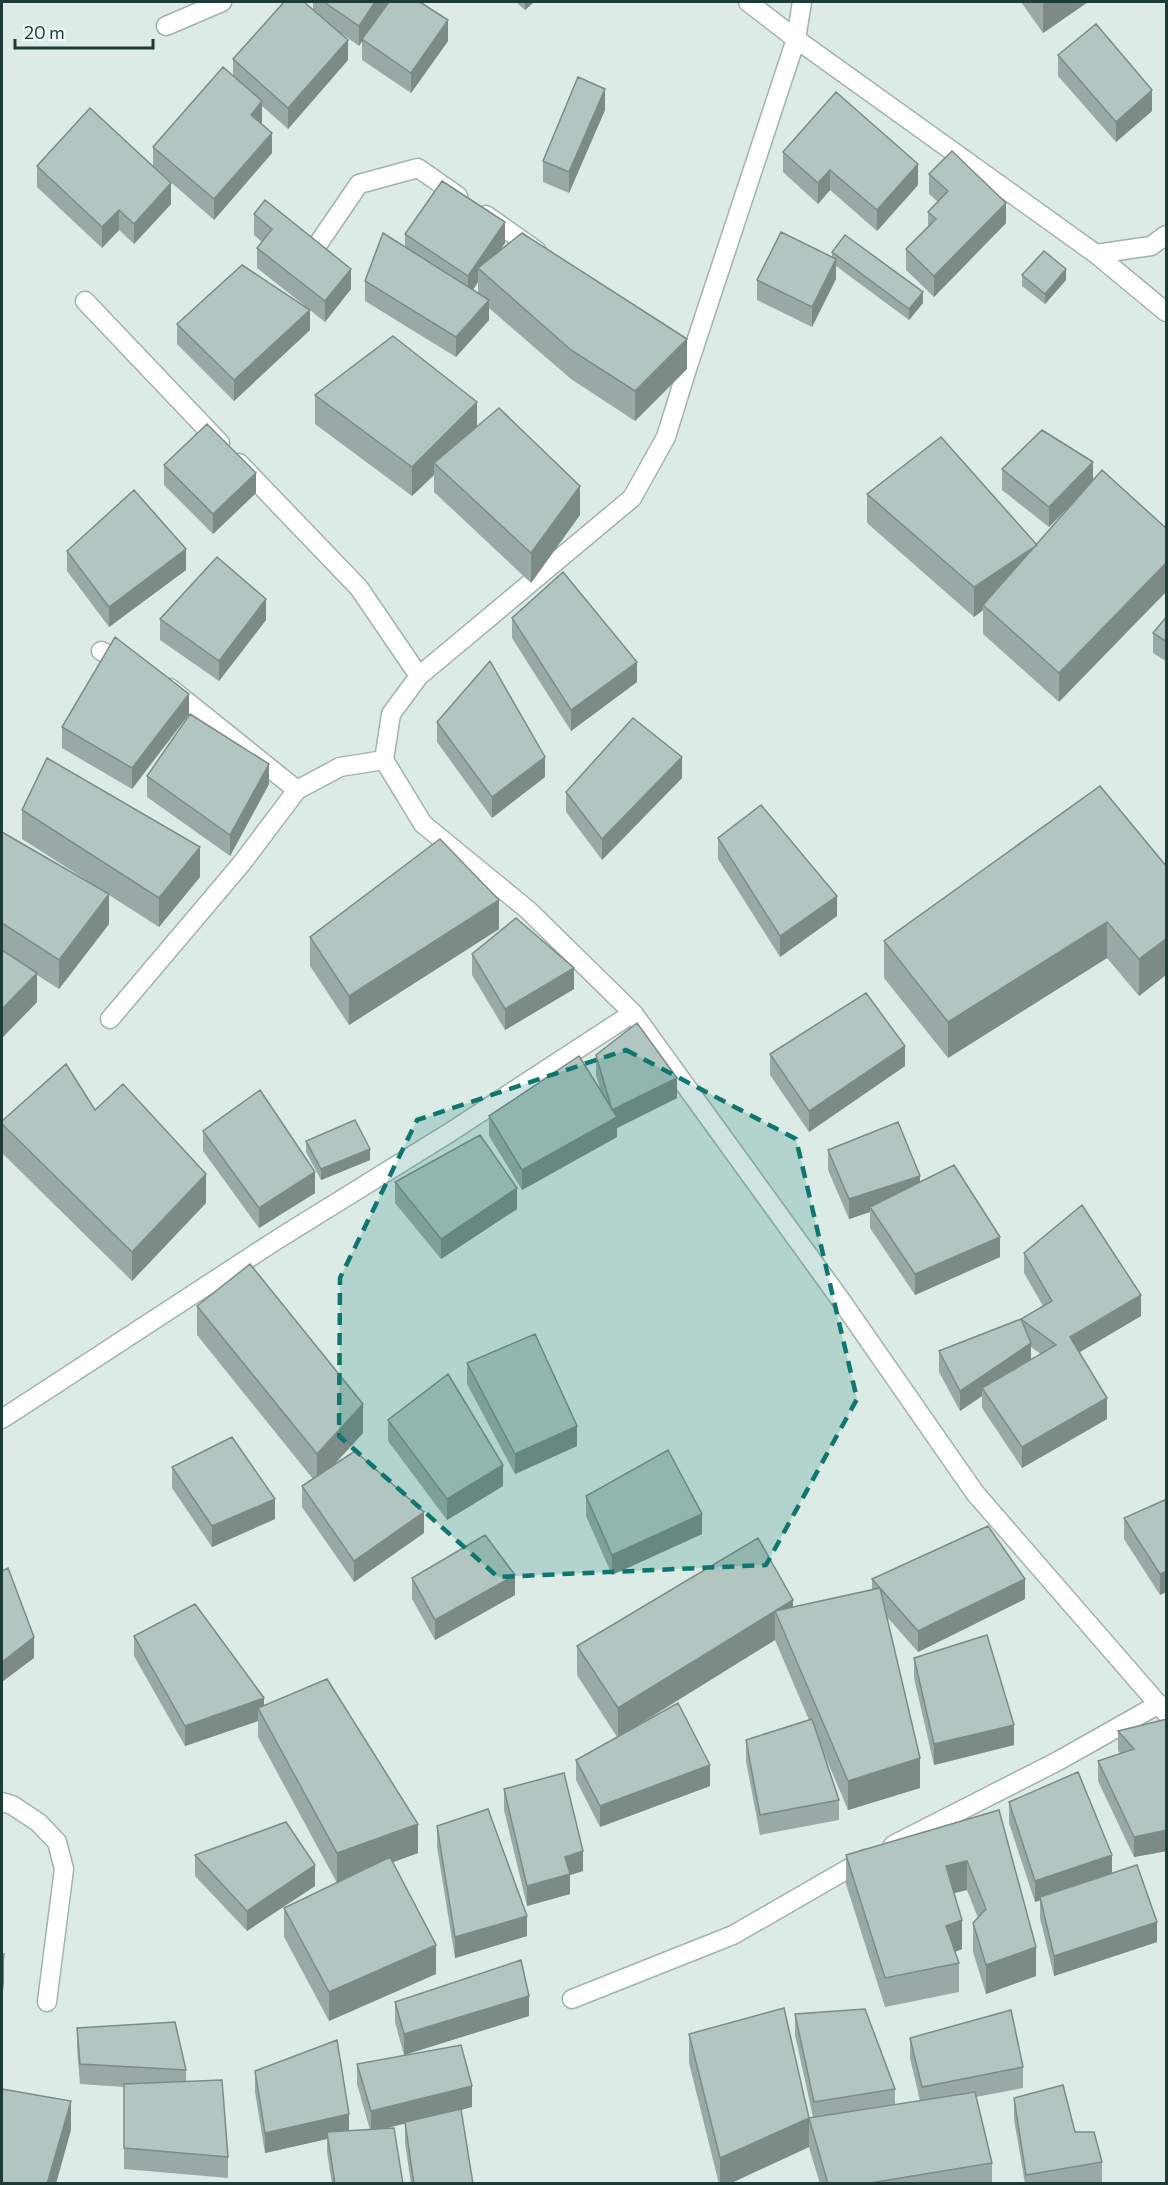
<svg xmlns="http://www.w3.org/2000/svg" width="1168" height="2185" viewBox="0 0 1168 2185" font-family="Commissioner,sans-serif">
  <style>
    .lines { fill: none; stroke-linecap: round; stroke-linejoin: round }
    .street-casing { stroke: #a0b3af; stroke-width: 21 }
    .street { stroke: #fff; stroke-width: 18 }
    .wall { fill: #99aaa6; fill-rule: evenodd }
    .shaded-wall { fill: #7d8b87 }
    .building { fill: #b2c6c1; stroke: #7d8b87; stroke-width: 1.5 }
    .marked { fill: #0f766e; fill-opacity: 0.2; stroke: #0f766e; stroke-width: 4.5; stroke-dasharray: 12 8; stroke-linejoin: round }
  </style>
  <rect width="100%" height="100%" fill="#ddebe7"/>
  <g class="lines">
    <g class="street-casing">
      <path id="street" d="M748,2L796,39L1096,254L1166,312
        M802,2L796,39L687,369L666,437L632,498L419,676L391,714L384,760L423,824L528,910L633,1013L840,1299L975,1493L1166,1713
        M166,26L222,2
        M486,215L537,251
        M318,244L359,184L418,168L458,196
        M1096,254L1151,246L1166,235
        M85,301L220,443
        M239,463L359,588L419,676
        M101,651L128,665
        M170,688L297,790
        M110,1019L242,863L297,790L340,767L384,760
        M2,1419L278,1239L449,1133L633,1013
        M2,1802L12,1805L39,1823L57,1842L64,1869L47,2002
        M893,1845L1058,1761L1159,1704
        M572,1999L733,1935L865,1859"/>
    </g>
    <use href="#street" class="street"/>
  </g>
  <path class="wall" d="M313,2H420L448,41L411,93L362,60V41L359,46L342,34L348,60L288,129L262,106V122L261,123L272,153L214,220L166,178L171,204L134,244L119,230L102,248L37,187V166H153V147L233,76V59L313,10Z
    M516,2H534L525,10Z
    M1021,2H1088L1043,33Z
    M1058,55L1152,111L1116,142L1058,76Z
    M605,110L569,193L543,182V161Z
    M783,152L918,185L877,231L830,190L818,204L783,172Z
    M929,174L1006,223L934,297L906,270V249L928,227V212L938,202L929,194Z
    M254,214L351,289L325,322L310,310V330L234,401L177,344V324L304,305L257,268V248L262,242L254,235Z
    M405,234L505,243L499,252L687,369L635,421L571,379L489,308V320L456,357L365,301V281L405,247ZM478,282V293L473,290Z
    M832,252L923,303L909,320L836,266V279L812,327L757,300V280L832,257Z
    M1022,275L1066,280L1045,304L1022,286Z
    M315,395L477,427L580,515L531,583L434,492V475L412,496L315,424Z
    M1093,462L1059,702L983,634V610L974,617L867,523V494L1037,545L1078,498L1049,527L1002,490V469Z
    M164,465L256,493L213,534L164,485Z
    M67,551L186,570L109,627L67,571Z
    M1167,616V662L1153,653V633Z
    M512,618L637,682L571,731L512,638Z
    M160,619L266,620L219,681L160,640Z
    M189,714L132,789L62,748V727Z
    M437,722L545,777L492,818L437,742Z
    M147,776L269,784L230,856L147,797Z
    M682,778L602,860L566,812V792Z
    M22,810L200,877L159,927L109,895V924L59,989L37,975V1002L2,1038V832L102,890L22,839Z
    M718,838L837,916L780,957L718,859Z
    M1167,867V974L1139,996L1107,958L948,1058L884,978V941Z
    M499,929L349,1025L310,966V937Z
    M472,954L574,989L505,1030L472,975Z
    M770,1054L905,1066L809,1132L770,1075Z
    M596,1055L677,1098L617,1128V1137L522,1190L489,1136V1116L601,1092L596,1075Z
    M95,1110L206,1203L132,1281L2,1153V1121Z
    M203,1131L315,1193L259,1228L203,1151Z
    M306,1141L370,1160L321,1180L306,1152Z
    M828,1150L920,1182L1000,1257L915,1295L870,1228V1212L849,1219L828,1170Z
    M395,1182L517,1209L441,1259L395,1203Z
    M1024,1253L1141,1316L1079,1352L1107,1419L1022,1468L982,1408V1396L960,1411L939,1372V1351L1021,1319L1043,1306L1024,1273ZM1031,1347L1041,1354L1031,1360Z
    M197,1306L363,1433L333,1466L424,1533L354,1582L302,1507V1486L313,1479L197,1335Z
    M467,1363L577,1446L515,1474L467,1384Z
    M388,1420L503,1486L447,1520L388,1441Z
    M172,1467L275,1519L212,1547L172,1488Z
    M586,1496L702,1534L612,1575L586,1516Z
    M1167,1499L1160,1595L1124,1539V1518Z
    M412,1578L515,1595L435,1640L412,1599Z
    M872,1579L1025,1599L918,1652L887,1617L920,1788L848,1810L823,1751L839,1800V1820L760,1835L746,1761V1740L809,1720L775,1640L637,1726L710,1786L600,1827L576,1780V1760L617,1737L577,1675V1646L793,1607L872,1590Z
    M134,1636L264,1706L418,1853L393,1862L436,1974L329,2021L284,1937V1908L337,1883L258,1737V1721L185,1746L134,1656Z
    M914,1658L1014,1745L934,1765L914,1678Z
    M1167,1719V1851L1134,1857L1098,1781V1761L1120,1753L1118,1751V1731Z
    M504,1789L583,1871L570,1875V1894L527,1906L504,1810Z
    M1009,1802L1112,1873L1157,1942L1054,1976L1040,1918V1900L1035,1902L1009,1823Z
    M999,1810L1036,1976L986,1994L973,1952V1923L978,1918L967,1890L954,1893L962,1949L955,1952L959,1963V1992L885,2007L846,1884V1855Z
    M437,1826L527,1936L455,1958L437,1847Z
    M195,1855L315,1886L247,1931L195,1876Z
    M395,2002L529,2016L404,2055L395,2022Z
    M795,2014L895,2089V2105L920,2101L910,2058V2038L1023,2067V2088L976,2097L992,2163V2184H820L809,2147L729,2184H719L689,2063V2034L809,2118L813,2117L795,2035Z
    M77,2028L186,2070V2082L228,2157V2178L124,2169V2087L80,2084L77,2048Z
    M357,2064L472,2107L461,2110L473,2184H411L405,2143V2123L383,2129L403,2184H332L327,2152V2139L265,2153L255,2092V2071L349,2131L370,2130L357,2084Z
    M1014,2098L1075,2132L1102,2162V2182L1095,2184H1025L1014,2119Z"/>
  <path class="shaded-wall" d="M375,2H389L359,46V26Z
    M525,2H534L525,10Z
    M1046,2H1088L1043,33V4Z
    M448,20V41L411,93V73Z
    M348,40V60L288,129V108Z
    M605,89V110L569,193V172Z
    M1152,90V111L1116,142V122Z
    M262,101V122L251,135V115Z
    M272,133V153L214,220V199Z
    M918,164V185L877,231V210Z
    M830,170V190L818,204V183Z
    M171,183V204L134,244V224Z
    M1006,203V223L934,297V276Z
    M119,210V230L102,248V227Z
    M505,222V243L484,274L478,268V282L468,297V276Z
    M836,259V279L812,327V307Z
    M351,269V289L325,322V301Z
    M1066,269V280L1045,304V294Z
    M923,292V303L909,320V309Z
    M489,300V320L456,357V337Z
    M310,310V330L234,401V380Z
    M687,339V369L635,421V391Z
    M477,402V432L434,463V475L412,496V467Z
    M1093,462V482L1049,527V507Z
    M256,473V493L213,534V514Z
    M580,486V515L531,583V553Z
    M1037,545L983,605V610L974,617V587Z
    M186,549V570L109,627V607Z
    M1167,562V591L1059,702V673Z
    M266,599V620L219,681V661Z
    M637,662V682L571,731V710Z
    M189,694V714L132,789V768Z
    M545,757V777L492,818V797Z
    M682,757V778L602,860V839Z
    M269,764V784L230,856V835Z
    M200,847V877L159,927V898Z
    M109,894V924L59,989V960Z
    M837,896V916L780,957V936Z
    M499,900V929L349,1025V996Z
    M1107,922V958L948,1058V1022Z
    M1167,938V974L1139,996V959Z
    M574,968V989L505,1030V1009Z
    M37,973V1002L2,1038V1009Z
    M905,1046V1066L809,1132V1111Z
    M677,1078V1098L617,1128V1137L522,1190V1170L612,1110Z
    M370,1149V1160L321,1180V1169Z
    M315,1172V1193L259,1228V1208Z
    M206,1174V1203L132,1281V1252Z
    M920,1176V1197L870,1207V1212L849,1219V1199Z
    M517,1188V1209L441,1259V1239Z
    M1000,1237V1257L915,1295V1274Z
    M1141,1295V1316L1070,1358V1337Z
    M1031,1343V1363L982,1388V1396L960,1411V1391Z
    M1107,1398V1419L1022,1468V1447Z
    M363,1404V1433L317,1483V1454Z
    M577,1426V1446L515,1474V1454Z
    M503,1465V1486L447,1520V1499Z
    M275,1499V1519L212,1547V1526Z
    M424,1512V1533L354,1582V1561Z
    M702,1514V1534L612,1575V1555Z
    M1167,1571V1592L1160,1595V1574Z
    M515,1575V1595L435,1640V1620Z
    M1025,1579V1599L918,1652V1631Z
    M793,1600V1629L775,1611Z
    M775,1611V1640L618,1737V1708Z
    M34,1637V1658L2,1682V1662Z
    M264,1698V1719L258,1708V1721L185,1746V1726Z
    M1014,1725V1745L934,1765V1744Z
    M920,1758V1788L848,1810V1781Z
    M710,1765V1786L600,1827V1806Z
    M418,1824V1853L337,1883V1853Z
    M1167,1830V1851L1134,1857V1837Z
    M583,1851V1871L570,1875V1894L527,1906V1886L565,1857Z
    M1112,1855V1876L1035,1902V1881Z
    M967,1861V1890L946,1895V1866Z
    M315,1865V1886L247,1931V1911Z
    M527,1916V1936L455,1958V1937Z
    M962,1920V1949L946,1955V1926Z
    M1157,1922V1942L1054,1976V1956Z
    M436,1945V1974L329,2021V1992Z
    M1036,1947V1976L986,1994V1965Z
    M4,1954V1983L2,1999V1970Z
    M529,1996V2016L404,2055V2034Z
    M472,2086V2107L371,2132V2111Z
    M71,2101V2130L56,2184H47Z
    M349,2114V2134L327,2132V2139L265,2153V2133Z
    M809,2118V2147L729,2184H720V2158Z"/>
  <path class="building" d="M284,2H304L348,40L288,108L233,59Z
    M324,2H375L359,26Z
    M389,2H420L448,20L411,73L362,39Z
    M1096,24L1152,90L1116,122L1058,55Z
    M223,67L262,101L251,115L272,133L214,199L153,147Z
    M578,77L605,89L569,172L543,161Z
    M836,92L918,164L877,210L830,170L818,183L783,152Z
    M90,108L171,183L134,224L119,210L102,227L37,166Z
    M952,151L1006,203L934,276L906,249L936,219L928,212L948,191L929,174Z
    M442,181L505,222L468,276L405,234Z
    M265,200L351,269L325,301L257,248L272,229L254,214Z
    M781,232L836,259L812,307L757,280Z
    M383,233L489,300L456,337L365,281Z
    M522,233L687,339L635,391L571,350L478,268Z
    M845,235L923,292L909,309L832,252Z
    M1044,251L1066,269L1045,294L1022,275Z
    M242,265L310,310L234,380L177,324Z
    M393,336L477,402L412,467L315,395Z
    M499,408L580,486L531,553L434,463Z
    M207,424L256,473L213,514L164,465Z
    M1042,430L1093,462L1049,507L1002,469Z
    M941,437L1037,545L974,587L867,494Z
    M1102,470L1167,529V562L1059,673L983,605Z
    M134,490L186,549L109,607L67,551Z
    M217,557L266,599L219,661L160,619Z
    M563,572L637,662L571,710L512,618Z
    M1167,616V642L1153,633Z
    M115,637L189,694L132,768L62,727Z
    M490,661L545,757L492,797L437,722Z
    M190,714L269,764L230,835L147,776Z
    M633,718L682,757L602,839L566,792Z
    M47,758L200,847L159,898L22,810Z
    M1100,786L1167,867V938L1139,959L1107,922L948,1022L884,941Z
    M761,805L837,896L780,936L718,838Z
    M2,832L109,894L59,960L2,923Z
    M440,839L499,900L349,996L310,937Z
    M516,918L574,968L505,1009L472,954Z
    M2,950L37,973L2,1009Z
    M866,993L905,1046L809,1111L770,1054Z
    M637,1023L677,1078L612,1110L596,1055Z
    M579,1056L617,1117L522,1170L489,1116Z
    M66,1064L95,1110L123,1084L206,1174L132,1252L2,1124V1121Z
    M260,1090L315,1172L259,1208L203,1131Z
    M355,1120L370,1149L321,1169L306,1141Z
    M898,1122L920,1176L849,1199L828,1150Z
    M480,1135L517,1188L441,1239L395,1182Z
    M954,1165L1000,1237L915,1274L870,1207Z
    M1082,1205L1141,1295L1070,1337L1107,1398L1022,1447L982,1388L1056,1345L1021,1319L1052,1301L1024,1253Z
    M250,1264L363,1404L317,1454L197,1306Z
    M1021,1319L1031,1343L960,1391L939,1351Z
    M535,1334L577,1426L515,1454L467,1363Z
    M448,1374L503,1465L447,1499L388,1420Z
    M232,1437L275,1499L212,1526L172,1467Z
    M668,1450L702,1514L612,1555L586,1496Z
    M355,1451L424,1512L354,1561L302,1486Z
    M1167,1499V1571L1160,1574L1124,1518Z
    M988,1526L1025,1579L918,1631L872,1579Z
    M485,1535L515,1575L435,1620L412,1578Z
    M758,1538L793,1600L775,1611L880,1588L920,1758L848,1781L775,1611L618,1708L577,1646Z
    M8,1568L34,1637L2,1662V1571Z
    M195,1604L264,1698L185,1726L134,1636Z
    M987,1635L1014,1725L934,1744L914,1658Z
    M327,1679L418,1824L337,1853L258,1708Z
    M678,1703L710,1765L600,1806L576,1760Z
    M812,1719L839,1800L760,1815L746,1740Z
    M1167,1719V1830L1134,1837L1098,1761L1134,1749L1118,1731Z
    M1078,1772L1112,1855L1035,1881L1009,1802Z
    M564,1773L583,1851L565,1857L570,1874L527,1886L504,1789Z
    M488,1809L527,1916L455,1937L437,1826Z
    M999,1810L1036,1947L986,1965L973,1923L986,1909L967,1861L946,1866L962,1920L946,1926L959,1963L885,1978L846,1855Z
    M286,1822L315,1865L247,1911L195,1855Z
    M390,1857L436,1945L329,1992L284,1908Z
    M1137,1865L1157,1922L1054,1956L1040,1897Z
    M2,1954H4L2,1970Z
    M521,1960L529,1996L404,2034L395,2002Z
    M784,2008L809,2118L975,2092L992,2163L864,2184H828L809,2118L720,2158L689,2034Z
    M865,2009L895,2089L814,2102L795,2014Z
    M1011,2010L1023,2067L922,2087L910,2038Z
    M175,2022L186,2070L80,2064L77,2028Z
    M337,2040L349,2114L265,2133L255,2071Z
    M461,2045L472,2086L371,2111L357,2064Z
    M222,2080L228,2157L124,2148V2084Z
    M1063,2085L1075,2132H1094L1102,2162L1026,2175L1014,2098Z
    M2,2089L71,2101L47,2184H2Z
    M461,2109L473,2184H414L405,2122Z
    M394,2128L403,2184H335L327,2132Z"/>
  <path class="marked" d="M626,1050L796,1139L857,1399L766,1565L498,1577L339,1436L340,1278L417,1120Z"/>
  <rect width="1168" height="2185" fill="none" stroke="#1d3b39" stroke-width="6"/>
  <path d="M15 39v9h138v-9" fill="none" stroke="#1d3b39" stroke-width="3"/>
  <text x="24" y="39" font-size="18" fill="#1d3b39" stroke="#eef7f4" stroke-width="4.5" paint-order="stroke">20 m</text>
</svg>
